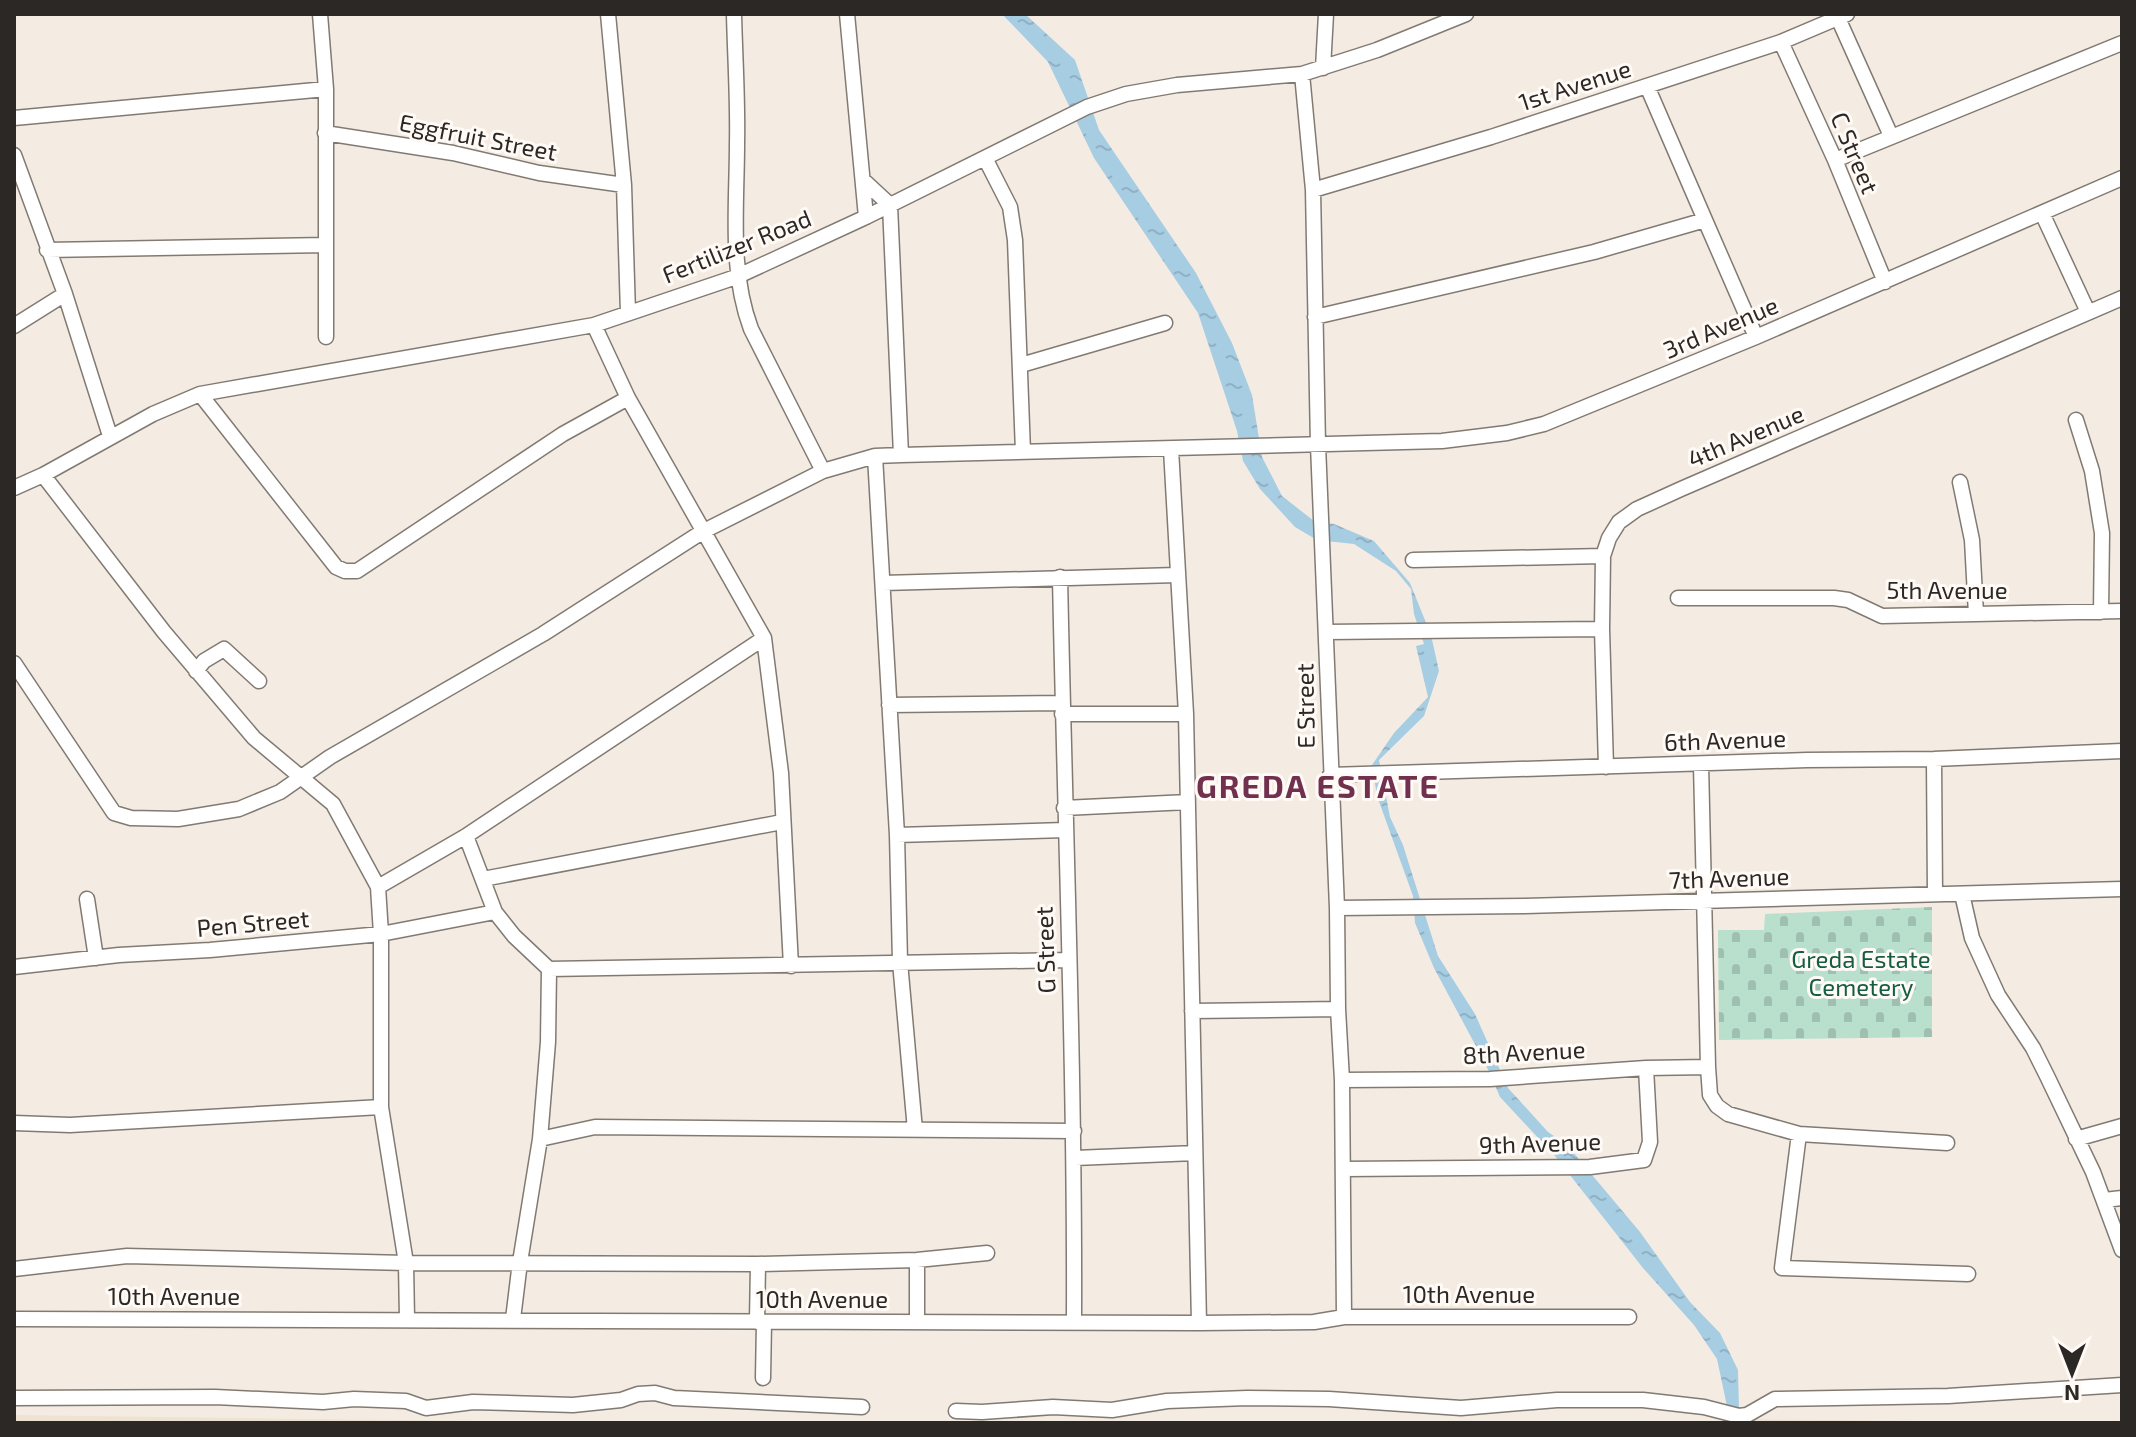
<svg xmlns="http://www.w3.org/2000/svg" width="2136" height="1437" viewBox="0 0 2136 1437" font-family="'Exo 2',sans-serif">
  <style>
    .built { fill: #eee2d2 }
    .cemetery { fill: url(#cemetery-stones) }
    .water { fill: url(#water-ripples) }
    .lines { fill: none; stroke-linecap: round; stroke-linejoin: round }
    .minor-casing { stroke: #817a72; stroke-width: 17 }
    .minor { stroke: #fff; stroke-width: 14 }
    .labels { text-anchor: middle; stroke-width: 6; stroke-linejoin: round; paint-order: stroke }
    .street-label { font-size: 24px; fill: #2b2825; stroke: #fffaf5 }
    .park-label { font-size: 24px; fill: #145c42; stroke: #fffaf5 }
    .district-label { font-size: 32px; font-weight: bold; letter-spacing: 2px; fill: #72304f; stroke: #fffaf5 }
  </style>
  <defs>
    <pattern id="cemetery-stones" width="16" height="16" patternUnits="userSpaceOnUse" patternTransform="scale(2)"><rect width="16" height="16" fill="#b9e0cd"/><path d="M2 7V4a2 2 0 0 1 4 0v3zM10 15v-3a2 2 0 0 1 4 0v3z" fill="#9fc0b0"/></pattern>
    <pattern id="water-ripples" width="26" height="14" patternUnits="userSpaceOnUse" patternTransform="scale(2)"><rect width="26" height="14" fill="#a7cde3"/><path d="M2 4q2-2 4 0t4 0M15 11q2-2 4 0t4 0" fill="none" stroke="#90b0c3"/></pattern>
  </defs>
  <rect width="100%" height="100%" fill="#f4ece3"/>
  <path class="built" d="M14,1415L309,1419L665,1423H14Z
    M1740,1419L2122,1423H1729Z"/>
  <path class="cemetery" d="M1932,907V1037L1719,1040L1718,930H1764L1765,914Z"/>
  <path class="water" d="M1002,14H1025L1075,60L1099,130L1196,273L1232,343L1252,395L1262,457L1282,496L1314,521L1334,524L1374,541L1410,583L1431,635L1439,671L1424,716L1379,760L1390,817L1403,845L1438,956L1475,1014L1508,1088L1548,1132L1567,1145L1640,1232L1690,1302L1720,1333L1738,1370L1739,1409L1728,1411L1717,1359L1694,1325L1643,1268L1555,1156L1500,1097L1485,1063L1434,968L1415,923L1413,896L1377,796L1372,765L1394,733L1428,697L1416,646L1424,644L1414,614L1411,589L1396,571L1354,544L1317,540L1295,527L1260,489L1243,461L1237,431L1198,313L1094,158L1048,62Z"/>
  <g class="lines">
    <g class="minor-casing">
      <path id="minor" d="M320,14L326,89V337
        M608,14L624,185L628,313
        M734,14C735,57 738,101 737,144C737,206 729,270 751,329L823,471
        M847,14L866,217
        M1838,18L1891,136
        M1781,42L1835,160L1885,282
        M1323,68L1326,14
        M1302,74L1313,190L1318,445L1337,908L1338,1009L1342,1080L1344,1317
        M14,118L326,89
        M325,133L453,153L539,173L624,185
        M14,155L65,294L110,436
        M985,158L1010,207L1015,240L1023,452
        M1835,160L2122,43
        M1313,190L1491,137L1781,42L1847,14
        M2042,213L2088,312
        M1705,220L1756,337
        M47,250L326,245
        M1315,317L1594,252L1705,220L1647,86
        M594,325L628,398L764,638L781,773L791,966
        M14,326L65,294
        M1021,365L1165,323
        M200,394L336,567L345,571H357L563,434L628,398
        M2076,420L2092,471L2102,533L2101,612
        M1171,449L1186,714L1199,1323
        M901,455L1442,441L1507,433L1544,424L1756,337L2122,178
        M875,456L897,835L900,962L915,1130
        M43,475L164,632L254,738L333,804L378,887L381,934V1107L406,1263L407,1319
        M1960,482L1972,540L1976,614
        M14,488L43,475L153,414L200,394L594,325L736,277L866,217L1087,107L1126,94L1177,85L1302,74L1377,50L1466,14
        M1413,560L1603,556
        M1060,577C1065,825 1075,1073 1074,1321
        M883,583L1177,575
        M1678,598H1834L1848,600L1882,616L2122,611
        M1327,632L1602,629
        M14,663L114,813L131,818L178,819L239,809L280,792L330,757L543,634L702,532L823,471L875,456L901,455L890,205L863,180
        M196,671L204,661L224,649L259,681
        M889,705L1062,703
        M1062,714H1186
        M1934,759L1935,894
        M1701,764L1708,1067L1710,1095L1717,1106L1728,1114L1799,1134L1947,1143
        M1606,767L1602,629L1603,556L1609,538L1619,522L1637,509L1681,489L2122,298
        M1330,775L1807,760L1934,759L2122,751
        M1064,808L1188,802
        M897,835L1065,830
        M466,836L495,912L514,936L549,969L1068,960
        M483,879L782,822
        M378,887L466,836L764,638
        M1962,894L1972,938L1998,995L2033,1048L2047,1076L2093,1172L2122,1250
        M87,899L96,958
        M1337,908L1525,906L2122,889
        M14,967L119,955L210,950L381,934L495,912
        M1192,1011L1338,1009
        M1342,1080L1490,1079L1646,1068L1708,1067
        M14,1123L70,1125L381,1107
        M1799,1134L1782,1268L1968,1274
        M540,1139L548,1042L549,969
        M2076,1139L2122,1126
        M1075,1158L1195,1153
        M1343,1169L1590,1167L1644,1160L1650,1142L1646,1068
        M2104,1200L2122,1198
        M917,1260V1322
        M14,1269L127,1256L406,1263L758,1264L917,1260L987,1253
        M14,1319L1199,1323L1314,1322L1344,1317H1629
        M513,1319L520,1262L540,1139L595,1127L1074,1131
        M757,1322L758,1264
        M763,1378L764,1322
        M14,1398L215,1397L323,1402L354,1399L406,1401L426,1408L473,1402L573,1405L621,1400L638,1394L655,1393L674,1398L862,1407
        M956,1411L982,1412L1053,1407L1112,1410L1167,1401L1247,1398L1329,1399L1461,1408L1557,1400H1643L1704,1407L1739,1416L1747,1415L1775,1399L1948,1396L2122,1385"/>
    </g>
    <use href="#minor" class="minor"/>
  </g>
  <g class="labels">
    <g class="street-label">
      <text transform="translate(1575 86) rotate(-18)" y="8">1st Avenue</text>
      <text transform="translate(478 138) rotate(11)" y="8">Eggfruit Street</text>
      <text transform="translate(1854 153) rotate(67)" y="8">C Street</text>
      <text transform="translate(737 247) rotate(-22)" y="8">Fertilizer Road</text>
      <text transform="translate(1721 328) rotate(-23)" y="8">3rd Avenue</text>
      <text transform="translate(1746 437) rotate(-23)" y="8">4th Avenue</text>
      <text x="1947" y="599">5th Avenue</text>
      <text transform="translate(1306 706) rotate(-91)" y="8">E Street</text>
      <text transform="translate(1725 741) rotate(-2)" y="8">6th Avenue</text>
      <text transform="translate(1729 879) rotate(-2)" y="8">7th Avenue</text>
      <text transform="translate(253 924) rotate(-5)" y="8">Pen Street</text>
      <text transform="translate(1046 950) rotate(-92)" y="8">G Street</text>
      <text transform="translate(1524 1053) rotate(-3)" y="8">8th Avenue</text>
      <text transform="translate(1540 1144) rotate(-2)" y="8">9th Avenue</text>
      <text x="1469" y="1303">10th Avenue</text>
      <text x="174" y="1305">10th Avenue</text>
      <text x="822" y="1308">10th Avenue</text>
    </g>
    <g class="park-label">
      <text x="1861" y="968">Greda Estate<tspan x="1861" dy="28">Cemetery</tspan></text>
    </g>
    <g class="district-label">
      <text x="1318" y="798">GREDA ESTATE</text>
    </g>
  </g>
  <rect width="2136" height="1437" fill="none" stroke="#2b2825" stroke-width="32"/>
  <g transform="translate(2072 1373) rotate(180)" stroke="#fffaf5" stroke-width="6" paint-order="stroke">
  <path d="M0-6L14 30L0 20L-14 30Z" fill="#2b2825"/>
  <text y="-12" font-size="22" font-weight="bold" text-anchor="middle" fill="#2b2825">N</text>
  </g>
</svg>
